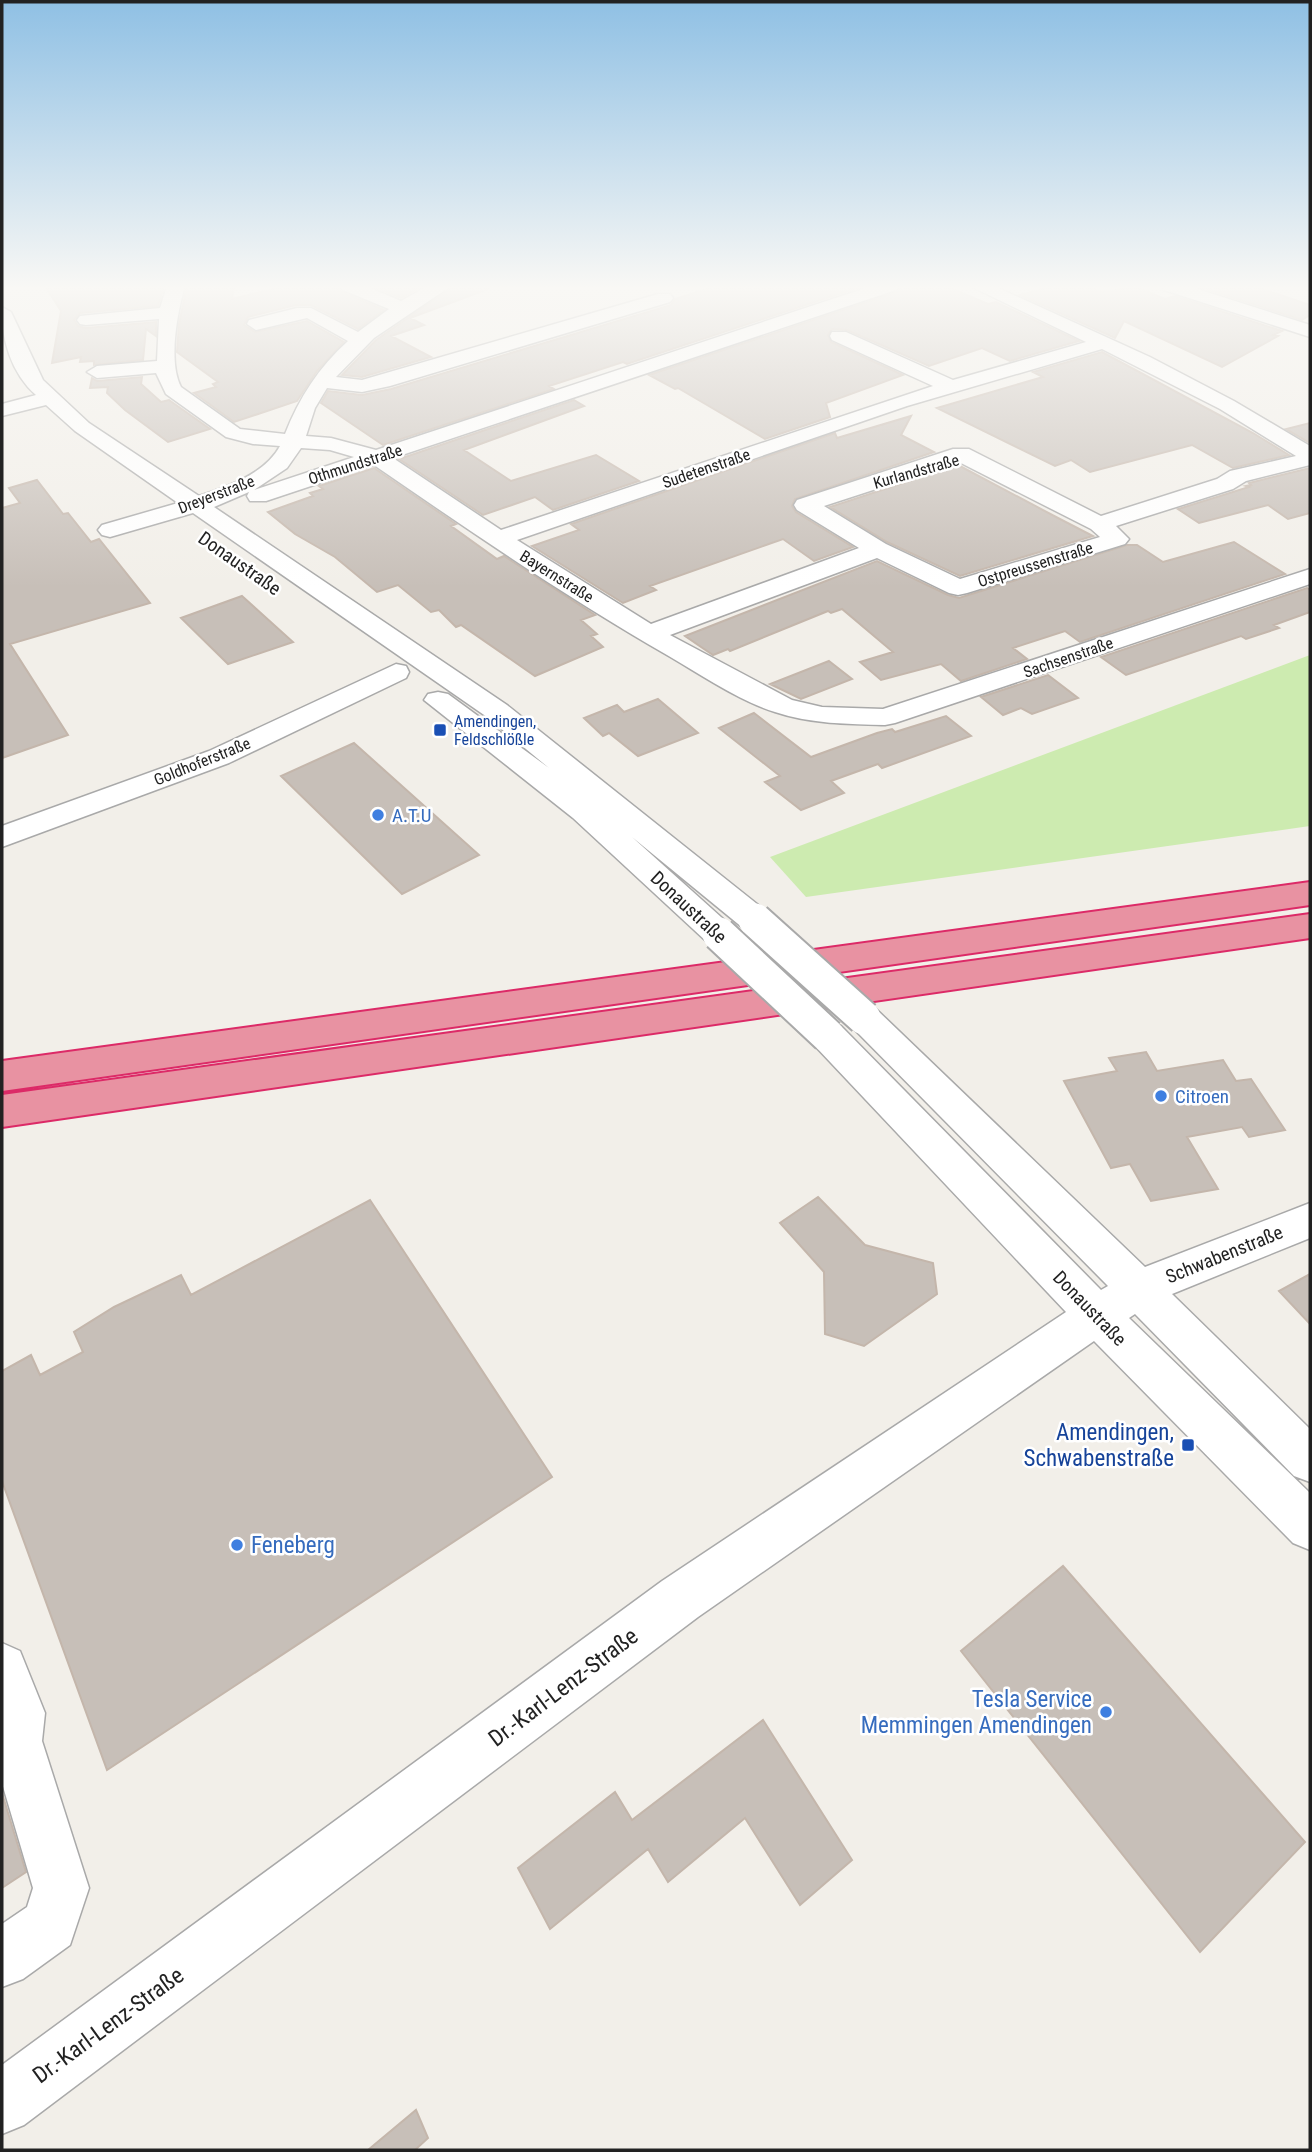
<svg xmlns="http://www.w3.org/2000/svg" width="1312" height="2152" viewBox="0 0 1312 2152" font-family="'Roboto Condensed',sans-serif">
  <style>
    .grass { fill: #cdebb0 }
    .building { fill: #c7bfb8; stroke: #c4b6ab; stroke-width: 2 }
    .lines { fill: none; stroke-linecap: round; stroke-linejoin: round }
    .minor-casing { stroke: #a9a9a9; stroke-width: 3 }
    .highway-casing { stroke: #dc2a67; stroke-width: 4 }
    .minor { fill: #fff; fill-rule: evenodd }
    .highway { fill: #e892a2; fill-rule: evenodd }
    .minor-bridge-casing { stroke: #a9a9a9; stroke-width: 37; stroke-linecap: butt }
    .minor-bridge { stroke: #fff; stroke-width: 33 }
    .transit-dot { fill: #1a4fb4; stroke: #fff; stroke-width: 2.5 }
    .shop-dot { fill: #3f7fe0; stroke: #fff; stroke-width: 2.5 }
    .labels { text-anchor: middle; stroke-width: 5; stroke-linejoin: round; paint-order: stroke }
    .far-street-label { font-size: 16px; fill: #222; stroke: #fff }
    .far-transit-label { font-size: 16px; fill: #164399; stroke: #fff; text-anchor: start }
    .street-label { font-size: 19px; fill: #222; stroke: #fff }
    .shop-label { font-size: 19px; fill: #366cbe; stroke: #fff; text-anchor: start }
    .near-transit-label { font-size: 23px; fill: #164399; stroke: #fff; text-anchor: end }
    .near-shop-label { font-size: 23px; fill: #366cbe; stroke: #fff; text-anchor: start }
    .near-street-label { font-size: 23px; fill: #222; stroke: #fff }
  </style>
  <rect width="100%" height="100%" fill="#f2efe9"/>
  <path class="grass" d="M1310,655V826L806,897L770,857Z"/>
  <path class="building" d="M45,286H164L158,306L80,313L74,320L78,326L86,328L156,322V336L146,329L143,360L94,365V361L80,362L81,357L52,363L61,311Z
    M187,286H234L232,299L285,286H338L342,292L384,310L358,329L311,305H296L248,317L244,325L255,332L307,321L344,342L317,371L297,401L234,422L194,393L216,387L213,384L218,382L177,352L179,324Z
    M372,286H422L401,298Z
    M454,286H488V289L410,318L424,325L391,336L431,357L362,377L342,375L376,340Z
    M715,286H863L627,364L623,362L549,386L554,389L383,445L321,403L328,391L362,395L391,389L671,305L675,299Z
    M901,286H946L988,304L996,302L1079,341L1010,361L982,348L929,366L847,330L832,329L828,335L831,342L903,375L826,403L830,417L765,439L678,388L675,389L649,375L897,292Z
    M1053,286H1087L1101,292L1136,287L1165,299L1175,296L1282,331L1273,335L1278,336L1222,367L1124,321L1115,338L1020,295Z
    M1209,286H1253L1310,305V315L1302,320L1203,288Z
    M1102,352L1253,433L1289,455L1233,468L1192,445L1090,472L1071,460L1055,466L937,408L1043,377L1033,372Z
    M142,377L141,384L161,402L169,400L210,429L168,442L125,410L107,393L108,387L90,388L92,378L97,381Z
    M574,400L584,406L464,450L511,481L596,455L639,481L553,510L535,497L483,515L399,459Z
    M911,416L901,435L934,452L795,499L792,506L796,512L853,547L814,561L783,539L650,586L656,590L623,603L532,546L579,530L571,524L835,433L837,438Z
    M1310,423V443L1286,429Z
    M958,465L1058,518L1093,536L960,576L887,542L830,507Z
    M374,468L456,524L451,526L497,559L504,556L595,615L581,620L597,634L591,636L603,647L535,676L461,625L456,627L439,610L431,612L398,585L377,592L335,557L295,534L268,512L313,496L310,493L323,489L319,486Z
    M1310,468V513L1288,519L1268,505L1199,523L1178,509L1249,487L1246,486L1251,485L1249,483Z
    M37,480L63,514L68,513L91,542L99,539L150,603L10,644L68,735L2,758V508L20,503L9,488Z
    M1234,542L1285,574L1080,642L1065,631L1013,648L1027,659L961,681L941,664L881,680L860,662L893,652L842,609L831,613L828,611L730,651L728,649L713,655L685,636L877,561L948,595L959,598L1127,545H1137L1163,562Z
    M1307,588L1310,590V612L1274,625L1279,628L1246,639L1241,636L1126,675L1101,657Z
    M242,596L293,642L228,664L181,618Z
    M829,661L852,679L801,699L770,684Z
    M1048,675L1078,698L1032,714L1021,708L1003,715L981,697Z
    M658,699L698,733L638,756L609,733L603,736L584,718L617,705L624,712Z
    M754,713L811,757L877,733L892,729L895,732L946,716L971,736L882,768L878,764L831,781L844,793L801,810L765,782L780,776L719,728Z
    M354,743L479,855L402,894L281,776Z
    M1146,1052L1157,1071L1223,1060L1236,1081L1251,1079L1285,1130L1249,1137L1242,1127L1187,1137L1218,1189L1151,1201L1130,1164L1111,1168L1064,1081L1117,1071L1109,1058Z
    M818,1197L865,1245L933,1263L937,1294L864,1346L825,1334L824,1272L780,1223Z
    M370,1200L552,1477L107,1770L2,1481V1371L31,1355L40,1375L83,1352L74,1332L114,1307L181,1275L191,1295Z
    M1310,1274V1324L1279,1291Z
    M1063,1566L1305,1842L1200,1952L961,1651Z
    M763,1720L852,1860L800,1905L745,1818L668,1882L648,1849L550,1929L518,1868L615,1792L632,1820Z
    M2,1793L26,1872L2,1888Z
    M416,2110L428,2138L415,2150H368Z"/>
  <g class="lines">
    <g class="minor-casing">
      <path id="minor" d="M167,286H185C177,313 168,362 181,387L240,429L285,434C299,398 319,367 348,341L307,318L256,330L247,324L249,320L297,308H311L358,332L389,309L343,290L340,286H365L401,301L428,286H451L374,338L336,377L362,380L658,294H670L673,298L670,302L390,386L362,392L327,388L315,408L306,436L331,438L376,450L872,286H899L896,290L393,458L501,530L933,386L832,340L830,336L832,332H846L953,380L1086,342L970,286H994L1150,357L1234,401L1310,446V465L1246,481L1233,489L1116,526L1129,539L1125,544L967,593L958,595L949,593L877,558L670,635L792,700L822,707L883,709L1310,569V584L895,723L885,725C848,724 811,724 775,712C739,701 700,674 667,655C566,597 470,531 374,465L266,501H250L247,496L249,492L214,507L507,705L767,912L771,920L767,928L755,931L743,928L632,837L731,926L736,934L731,942L719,946L707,942L573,818L424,700L428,694L438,692L448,694L549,768L487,717L193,513L110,537L102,535L98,530L102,525L178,503L75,431L46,405L2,416V404L36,395C11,373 1,338 2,307L11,312L43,380L89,423L199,496C227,487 265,474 280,446L253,444L226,437L166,394L156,373L97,378L87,372L97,366L157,361L159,319L86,325L80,324L77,320L80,316L160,308ZM1102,349L1220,409L1296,456L1230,471L1217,479L1101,516L969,449H953L797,500L794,505L797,510L859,548L651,624L517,540L907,406ZM301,448L330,450L354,457L254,490L287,468ZM959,462L1091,529L1100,537L960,579L886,544L824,506Z
        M1161,286H1188L1310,325V337L1164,290Z
        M396,664L406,666L409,672L406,678L229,763L2,847V826L209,751Z
        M864,1005L876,1009L1145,1267L1310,1203V1238L1172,1294L1310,1429V1482L1294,1476L1135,1314L1129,1318L1310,1493V1550L1293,1543L1094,1341L698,1617L24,2125L2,2134V2065L662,1581L1066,1312L815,1046L810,1036L815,1026L828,1022L841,1026L1101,1290L1108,1286L852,1027L846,1018L852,1009Z
        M2,1643L20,1651L45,1713L42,1741L89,1888L70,1945L23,1979L2,1987V1924L27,1907L33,1888L2,1783Z"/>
    </g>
    <g class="highway-casing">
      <path id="highway" d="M1310,882V905L2,1091V1061Z
        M1310,914V938L2,1127V1095Z"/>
    </g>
    <use href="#minor" class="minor"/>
    <use href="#highway" class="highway"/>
    <g class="minor-bridge-casing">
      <path id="minor-bridge" d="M755,920L864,1018
        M719,934L828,1036"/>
    </g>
    <use href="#minor-bridge" class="minor-bridge"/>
  </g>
  <linearGradient id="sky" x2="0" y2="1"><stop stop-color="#8fc0e4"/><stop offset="0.49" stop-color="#f9f8f5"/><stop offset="1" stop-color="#f9f8f5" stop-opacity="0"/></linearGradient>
  <rect width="1312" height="587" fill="url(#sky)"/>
  <g class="transit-dot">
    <rect x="433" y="723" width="14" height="14" rx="3.5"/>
    <rect x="1181" y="1438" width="14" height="14" rx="3.5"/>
  </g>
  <g class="shop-dot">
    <circle cx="378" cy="815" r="7"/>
    <circle cx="1161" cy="1096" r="7"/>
    <circle cx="237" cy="1545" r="7"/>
    <circle cx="1106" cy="1712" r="7"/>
  </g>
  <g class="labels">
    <g class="far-street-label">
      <text transform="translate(355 464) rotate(-18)" y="6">Othmundstraße</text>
      <text transform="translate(706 468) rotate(-19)" y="6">Sudetenstraße</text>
      <text transform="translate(916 471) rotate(-16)" y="6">Kurlandstraße</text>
      <text transform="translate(216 494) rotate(-21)" y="6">Dreyerstraße</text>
      <text transform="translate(1035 564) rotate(-17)" y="6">Ostpreussenstraße</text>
      <text transform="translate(557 576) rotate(32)" y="6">Bayernstraße</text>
      <text transform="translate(1068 657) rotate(-19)" y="6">Sachsenstraße</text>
      <text transform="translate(202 761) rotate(-22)" y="6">Goldhoferstraße</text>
    </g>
    <g class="far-transit-label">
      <text x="454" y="727">Amendingen,<tspan x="454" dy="18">Feldschlößle</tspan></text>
    </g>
    <g class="street-label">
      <text transform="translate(240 563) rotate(35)" y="7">Donaustraße</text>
      <text transform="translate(689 907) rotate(43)" y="7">Donaustraße</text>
      <text transform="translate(1224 1254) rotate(-22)" y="7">Schwabenstraße</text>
      <text transform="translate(1090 1308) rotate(46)" y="7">Donaustraße</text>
    </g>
    <g class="shop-label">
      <text x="392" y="822">A.T.U</text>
      <text x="1175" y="1103">Citroen</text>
    </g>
    <g class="near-transit-label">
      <text x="1174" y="1440">Amendingen,<tspan x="1174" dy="26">Schwabenstraße</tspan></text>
    </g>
    <g class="near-shop-label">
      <text x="251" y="1553">Feneberg</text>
      <text x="1092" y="1707" text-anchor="end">Tesla Service<tspan x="1092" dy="26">Memmingen Amendingen</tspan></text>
    </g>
    <g class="near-street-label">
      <text transform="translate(563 1687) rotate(-37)" y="8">Dr.-Karl-Lenz-Straße</text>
      <text transform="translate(108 2025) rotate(-36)" y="8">Dr.-Karl-Lenz-Straße</text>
    </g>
  </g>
  <rect width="1312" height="2152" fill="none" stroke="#222222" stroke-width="7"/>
</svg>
